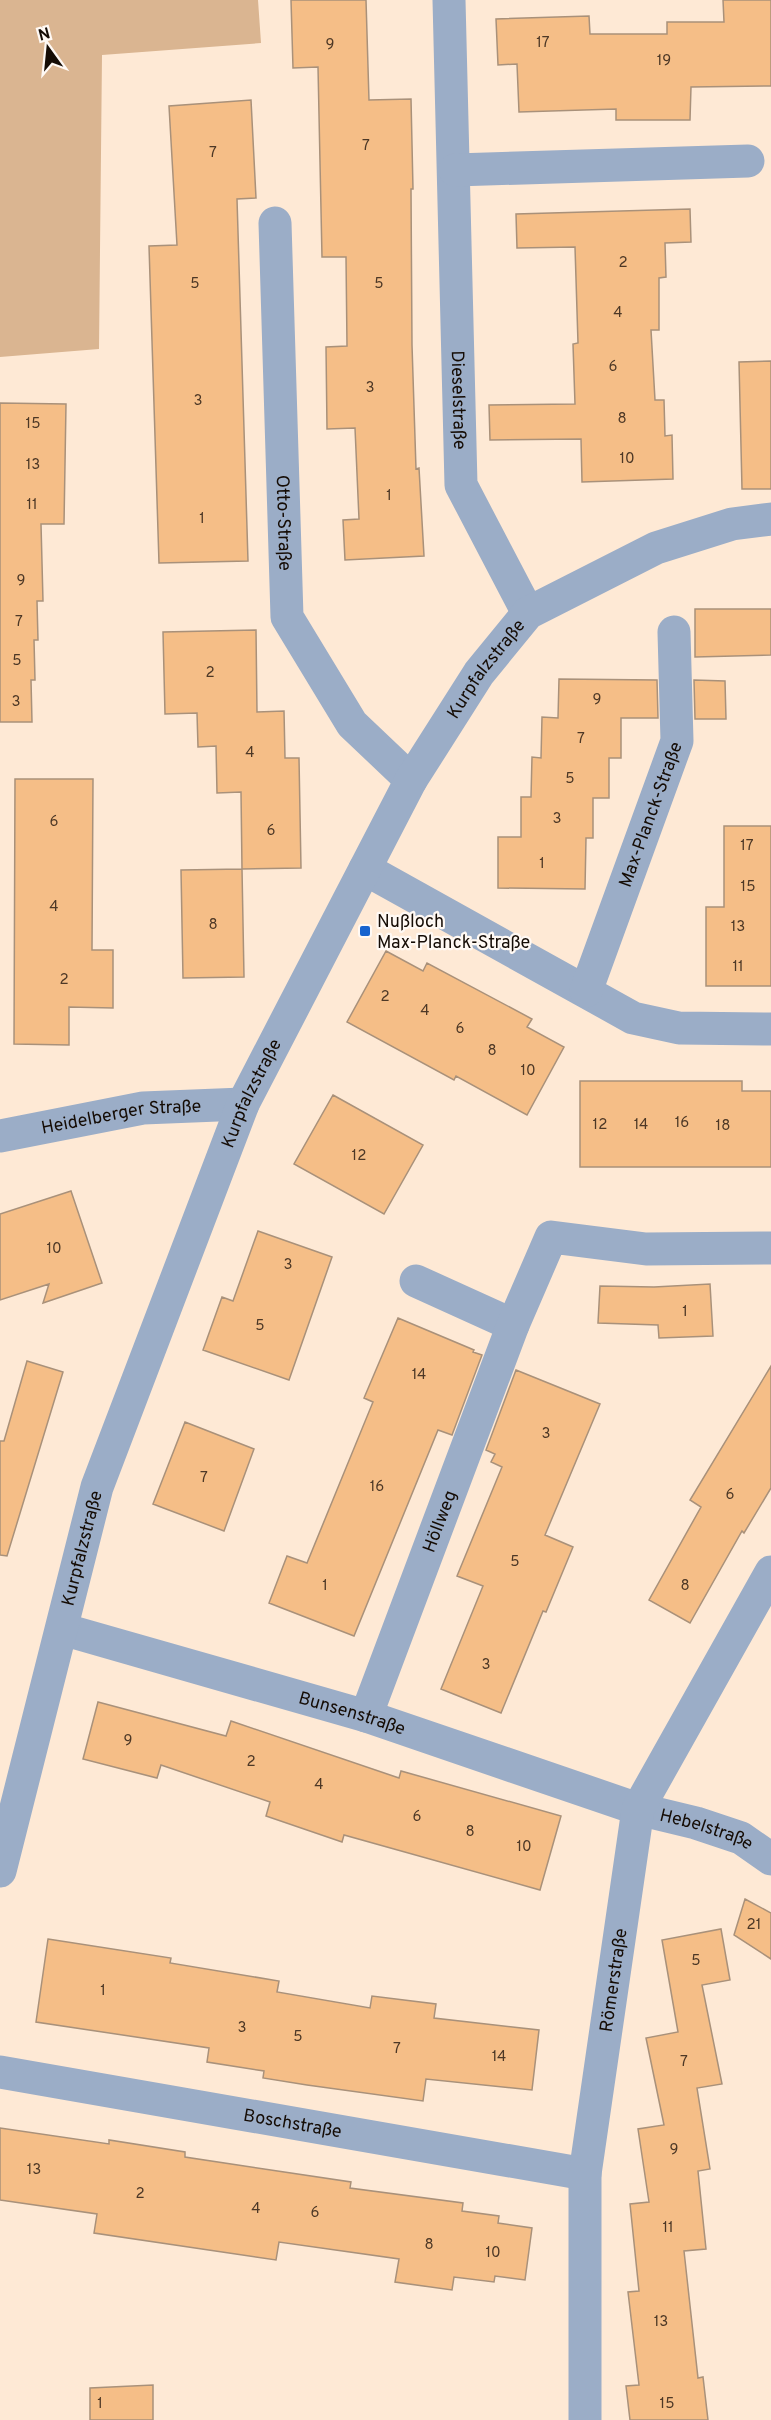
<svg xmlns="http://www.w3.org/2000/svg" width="771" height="2420" viewBox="0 0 771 2420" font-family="Overpass,sans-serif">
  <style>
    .green { fill: #dab591 }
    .building { fill: #f5be87; stroke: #a9917a; stroke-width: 1.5 }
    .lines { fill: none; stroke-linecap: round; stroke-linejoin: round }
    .street { stroke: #9badc7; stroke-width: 33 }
    .poi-dot { fill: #1763ce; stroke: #fff9f4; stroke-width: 2 }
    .labels { text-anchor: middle; stroke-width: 4.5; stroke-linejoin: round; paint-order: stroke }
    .number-label { font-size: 15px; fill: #4d3826 }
    .street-label { font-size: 18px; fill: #150c05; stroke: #fff9f4 }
    .poi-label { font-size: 18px; fill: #150c05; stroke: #fff9f4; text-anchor: start }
  </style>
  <rect width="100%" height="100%" fill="#fee9d5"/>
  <path class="green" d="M0,0H258L261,43L102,55L99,349L0,357Z"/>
  <path class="building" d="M291,0H366L369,100L411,99L413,189H411L412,345L416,469L419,468L424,556L345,560L343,520L359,519L355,428L327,429L326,347L347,346L346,257H322L318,67L293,68Z
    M723,0H771V86L691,87L690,120H616V109L519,112L517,64L498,65L496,19L589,16L590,34H667V22H724Z
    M251,100L256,198L237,199L248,561L159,563L149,246L177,245L169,106Z
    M690,209L691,242L665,243L666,277L659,278V330H651L655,400H664L665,436L672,435L673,479L582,482L581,439L490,440L489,405L575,404L573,344L578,343L575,247L517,248L516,214Z
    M771,361V489H742L739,362Z
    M0,403L66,404L64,524H41L43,601H37L38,640H34L35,680H31L32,722H0Z
    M695,609H771V655L695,657Z
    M256,630L257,712L284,711L285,758H299L301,868L242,869L241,792L217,793L216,746L198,747L197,713L165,714L163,632Z
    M559,679L657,680L658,718H621V758H609V798H593V838H586L585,889L498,888V837H521V797H531L532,757L541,758L542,717L558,718Z
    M694,680L725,681L726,719H695Z
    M15,779H93L92,950H113V1008L69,1007V1045L14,1044Z
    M724,826H771V986H706V907H724Z
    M242,869L244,977L183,978L181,870Z
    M386,951L423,971L427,963L532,1019L527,1027L564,1047L527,1115L456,1076L454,1080L347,1022Z
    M580,1081H742V1091H771V1167H580Z
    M333,1095L423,1145L384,1214L294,1164Z
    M71,1191L102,1283L43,1303L49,1284L0,1300V1214Z
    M258,1231L332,1257L289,1380L203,1350L222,1297L233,1301Z
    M710,1284L713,1336L659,1338L658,1325L598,1323L600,1286L654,1287Z
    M398,1318L474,1350L473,1352L482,1355L452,1435L438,1430L354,1636L269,1603L287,1556L307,1563L373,1402L364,1398Z
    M27,1361L63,1372L7,1556L0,1555V1441H4Z
    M771,1366V1488L744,1533L742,1531L690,1623L649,1600L701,1507L690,1500Z
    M516,1370L600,1404L545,1535L573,1547L546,1612L543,1611L501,1713L441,1689L483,1586L457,1576L502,1467L491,1462L495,1454L486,1450Z
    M185,1422L254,1449L224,1531L153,1504Z
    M98,1702L226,1736L231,1721L399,1778L401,1771L561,1816L540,1890L344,1835L342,1842L266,1816L270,1802L161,1765L157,1778L83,1759Z
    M745,1899L771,1913V1959L734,1935Z
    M721,1929L730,1980L702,1985L722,2084L697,2088L710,2169L698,2171L706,2249L684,2251L698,2378L703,2377L708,2420H630L626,2386L639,2385L628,2292L639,2291L630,2204L649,2202L638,2129L664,2125L646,2038L678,2032L662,1940Z
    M48,1939L171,1958L170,1963L279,1981L277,1992L370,2008L372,1996L436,2004L434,2018L539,2030L532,2090L426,2079L423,2101L307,2085L263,2078L264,2071L207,2062L209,2048L36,2022Z
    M0,2128L109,2144V2140L185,2152V2157L351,2182L350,2188L463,2203L462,2211L499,2216L498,2223L532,2228L525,2280L495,2276L494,2282L454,2277L452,2290L395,2282L399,2259L279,2242L276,2260L94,2233L97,2214L0,2200Z
    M153,2385V2420H90V2388Z"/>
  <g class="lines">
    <g class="street">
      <path id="s1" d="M449,0L461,485L528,613"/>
      <path d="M455,170L748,161"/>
      <path id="s2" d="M275,223L287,617L352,724L411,780"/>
      <path d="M365,869L633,1018L679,1028L771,1029"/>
      <path id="s3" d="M586,991L677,741L674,632"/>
      <path id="s4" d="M0,1136L143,1108L243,1104"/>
      <path d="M416,1281L513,1325"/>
      <path id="s5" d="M62,1629L366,1716L638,1809L696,1823L741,1838L771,1859"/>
      <path id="s6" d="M366,1716L513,1325L551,1237L646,1249L771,1248"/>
      <path id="s7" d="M0,1871L97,1487L243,1104L411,780L479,673L528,613L656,548L732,524L771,519"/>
      <path id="s8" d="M0,2072L585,2174"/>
      <path id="s9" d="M585,2420V2174L638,1809L771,1572"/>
    </g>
  </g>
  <rect class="poi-dot" x="359" y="925" width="12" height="12" rx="3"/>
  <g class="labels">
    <g class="number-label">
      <text x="543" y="47">17</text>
      <text x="330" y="49">9</text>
      <text x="664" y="65">19</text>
      <text x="366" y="150">7</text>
      <text x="213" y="157">7</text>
      <text x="623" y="267">2</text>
      <text x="195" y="288">5</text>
      <text x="379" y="288">5</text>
      <text x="618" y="317">4</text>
      <text x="613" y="371">6</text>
      <text x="370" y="392">3</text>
      <text x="198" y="405">3</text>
      <text x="622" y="423">8</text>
      <text x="33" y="428">15</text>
      <text x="627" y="463">10</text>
      <text x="33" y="469">13</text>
      <text x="389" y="500">1</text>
      <text x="32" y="509">11</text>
      <text x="202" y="523">1</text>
      <text x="21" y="585">9</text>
      <text x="19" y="626">7</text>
      <text x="17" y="665">5</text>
      <text x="210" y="677">2</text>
      <text x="597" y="704">9</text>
      <text x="16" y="706">3</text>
      <text x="581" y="743">7</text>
      <text x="250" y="757">4</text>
      <text x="570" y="783">5</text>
      <text x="557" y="823">3</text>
      <text x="54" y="826">6</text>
      <text x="271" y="835">6</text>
      <text x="747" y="850">17</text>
      <text x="542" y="868">1</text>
      <text x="748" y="891">15</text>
      <text x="54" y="911">4</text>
      <text x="213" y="929">8</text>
      <text x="738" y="931">13</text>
      <text x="738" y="971">11</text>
      <text x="64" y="984">2</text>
      <text x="385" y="1001">2</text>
      <text x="425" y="1015">4</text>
      <text x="460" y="1033">6</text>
      <text x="492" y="1055">8</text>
      <text x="528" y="1075">10</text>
      <text x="682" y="1127">16</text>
      <text x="600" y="1129">12</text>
      <text x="641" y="1129">14</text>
      <text x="723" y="1130">18</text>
      <text x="359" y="1160">12</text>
      <text x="54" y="1253">10</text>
      <text x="288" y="1269">3</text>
      <text x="685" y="1316">1</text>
      <text x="260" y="1330">5</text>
      <text x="419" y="1379">14</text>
      <text x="546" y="1438">3</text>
      <text x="204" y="1482">7</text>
      <text x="377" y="1491">16</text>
      <text x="730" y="1499">6</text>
      <text x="515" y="1566">5</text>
      <text x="325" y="1590">1</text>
      <text x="685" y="1590">8</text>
      <text x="486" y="1669">3</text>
      <text x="128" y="1745">9</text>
      <text x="251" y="1766">2</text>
      <text x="319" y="1789">4</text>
      <text x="417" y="1821">6</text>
      <text x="470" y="1836">8</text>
      <text x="524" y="1851">10</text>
      <text x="754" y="1929">21</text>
      <text x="696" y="1965">5</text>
      <text x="103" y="1995">1</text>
      <text x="242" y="2032">3</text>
      <text x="298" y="2041">5</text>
      <text x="397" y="2053">7</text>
      <text x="499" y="2061">14</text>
      <text x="684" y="2066">7</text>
      <text x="674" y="2154">9</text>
      <text x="34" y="2174">13</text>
      <text x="140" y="2198">2</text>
      <text x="256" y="2213">4</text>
      <text x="315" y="2217">6</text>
      <text x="668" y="2232">11</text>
      <text x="429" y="2249">8</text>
      <text x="493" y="2257">10</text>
      <text x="661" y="2326">13</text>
      <text x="100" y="2408">1</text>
      <text x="667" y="2408">15</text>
    </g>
    <g class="street-label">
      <text dy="6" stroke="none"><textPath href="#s1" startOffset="400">Dieselstraße</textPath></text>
      <text dy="6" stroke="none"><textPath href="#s2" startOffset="300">Otto-Straße</textPath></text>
      <text dy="6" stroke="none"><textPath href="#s7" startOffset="1305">Kurpfalzstraße</textPath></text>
      <text dy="6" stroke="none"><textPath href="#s3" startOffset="188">Max-Planck-Straße</textPath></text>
      <text dy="6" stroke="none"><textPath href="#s7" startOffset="819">Kurpfalzstraße</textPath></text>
      <text dy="6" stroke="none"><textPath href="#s4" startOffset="123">Heidelberger Straße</textPath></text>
      <text dy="6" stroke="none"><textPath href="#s6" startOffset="208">Höllweg</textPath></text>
      <text dy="6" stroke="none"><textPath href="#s7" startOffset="333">Kurpfalzstraße</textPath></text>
      <text dy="6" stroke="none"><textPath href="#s5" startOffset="302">Bunsenstraße</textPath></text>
      <text dy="6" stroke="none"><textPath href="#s5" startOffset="675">Hebelstraße</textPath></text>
      <text dy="6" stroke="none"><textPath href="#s9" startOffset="442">Römerstraße</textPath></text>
      <text dy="6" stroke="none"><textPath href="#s8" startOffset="297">Boschstraße</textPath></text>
    </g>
    <g class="poi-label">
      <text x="377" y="927">Nußloch<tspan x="377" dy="21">Max-Planck-Straße</tspan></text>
    </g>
  </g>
  <g transform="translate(48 48) rotate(345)" stroke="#fff9f4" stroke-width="4.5" paint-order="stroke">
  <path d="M0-4.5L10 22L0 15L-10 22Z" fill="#150c05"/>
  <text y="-9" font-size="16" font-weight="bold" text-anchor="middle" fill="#150c05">N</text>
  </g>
</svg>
